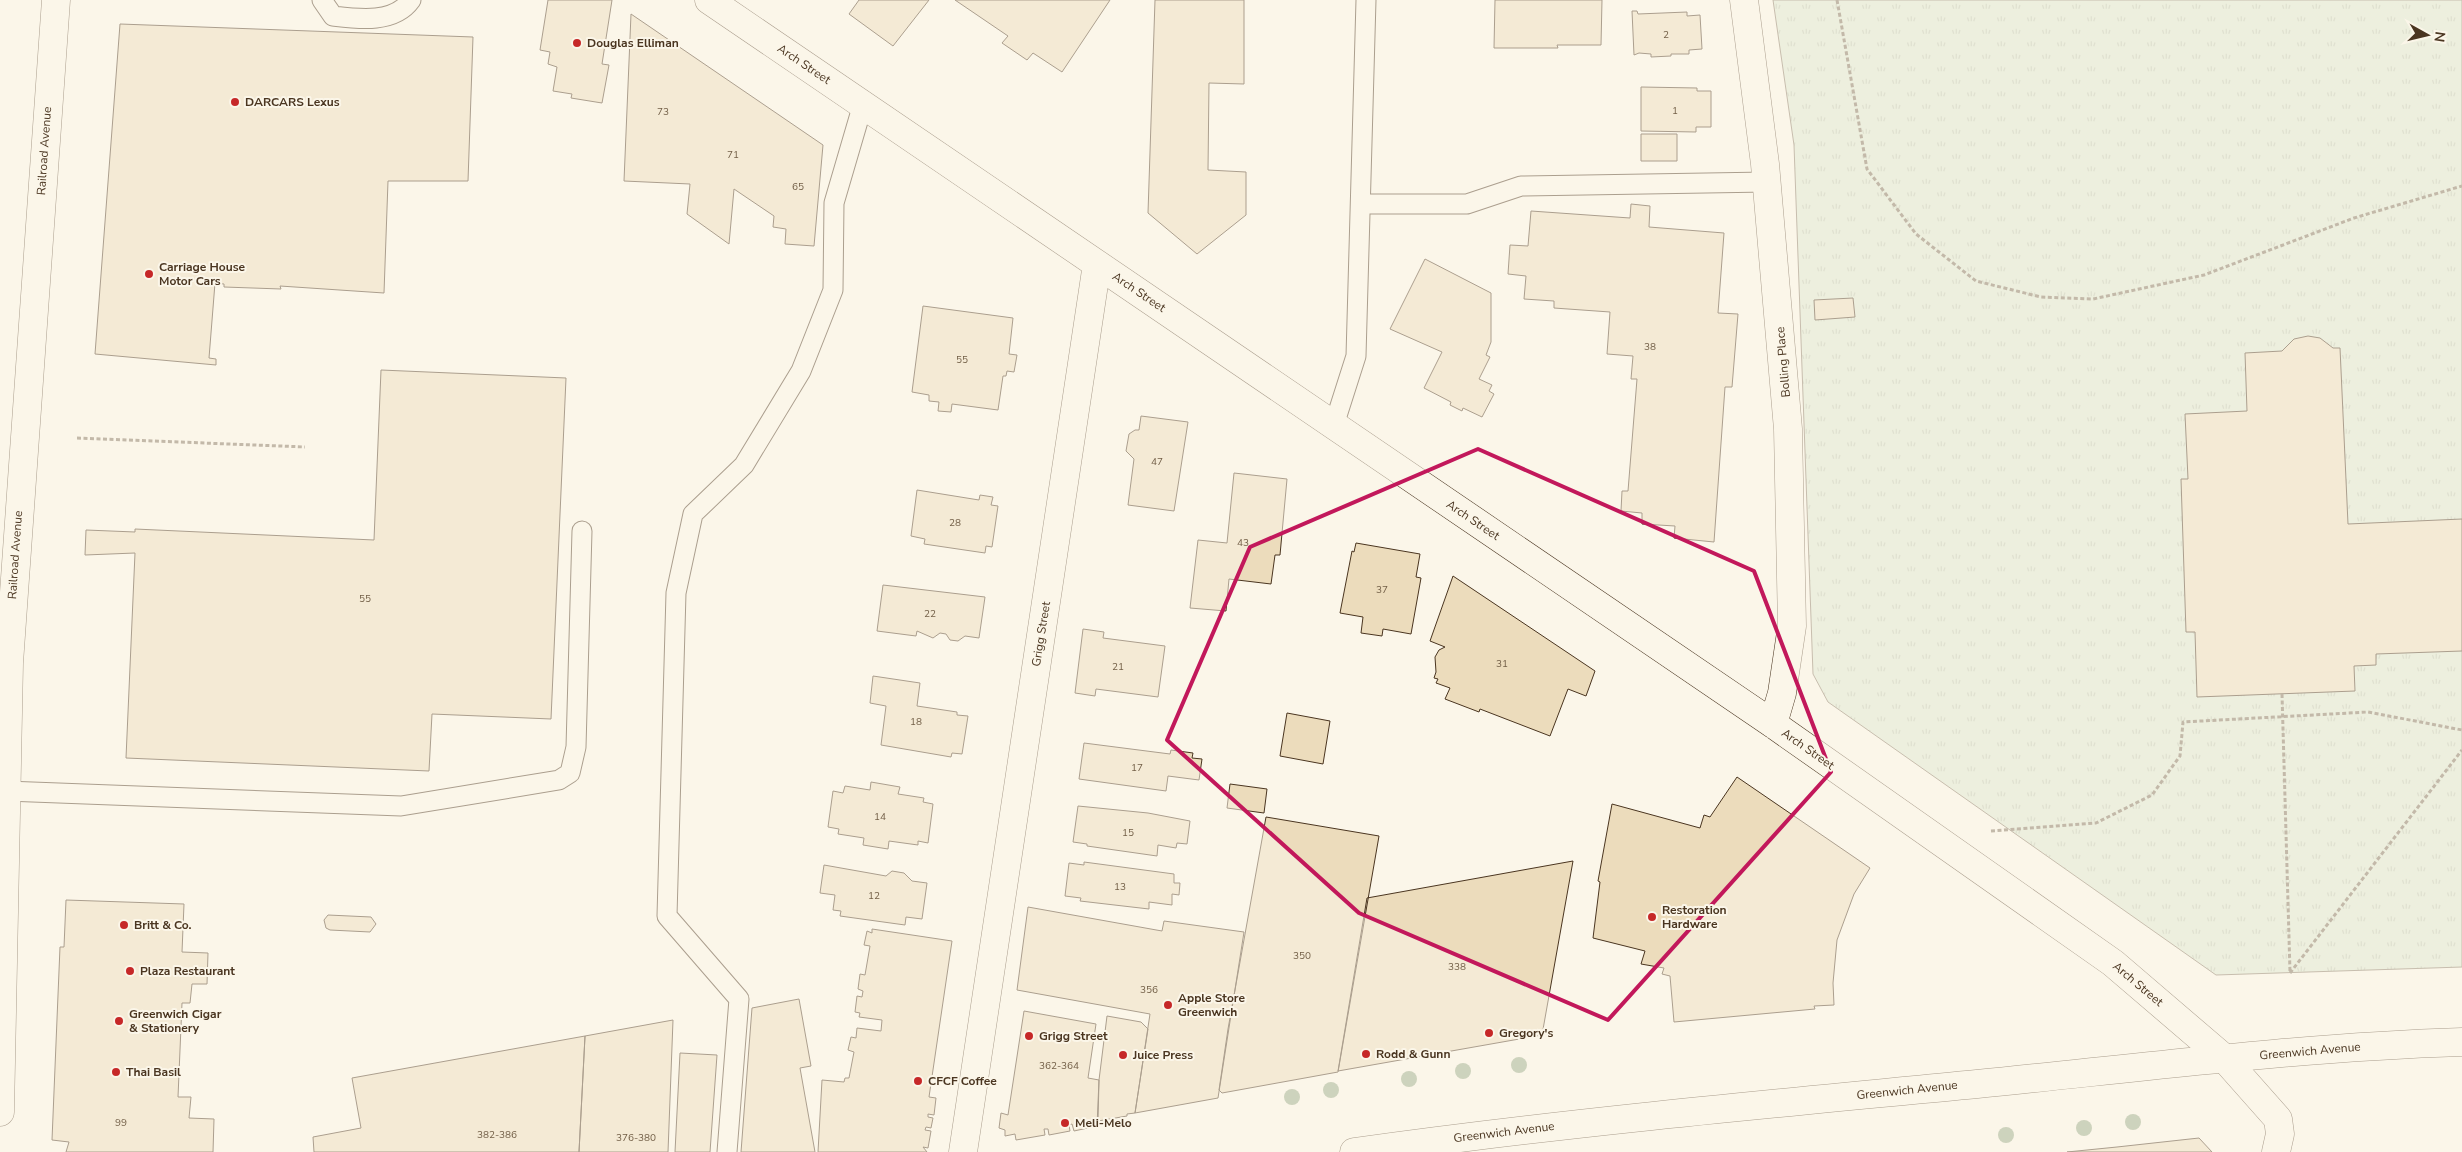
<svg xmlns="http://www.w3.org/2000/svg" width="2462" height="1152" viewBox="0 0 2462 1152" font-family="'Nunito Sans',sans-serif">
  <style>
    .park { fill: url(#park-tufts); stroke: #887966 }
    .building { fill: #ecdcbc; stroke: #4a3520 }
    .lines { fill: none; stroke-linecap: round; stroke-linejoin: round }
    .service-casing { stroke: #4a3520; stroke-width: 21 }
    .minor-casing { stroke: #4a3520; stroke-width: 29 }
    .tertiary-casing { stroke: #4a3520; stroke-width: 29 }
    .secondary-casing { stroke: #4a3520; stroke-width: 29 }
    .path { stroke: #7f6f5c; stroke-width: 3; stroke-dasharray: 4 2.5; stroke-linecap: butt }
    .service { stroke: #fbf6e9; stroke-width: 19 }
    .minor { stroke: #fbf6e9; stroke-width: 28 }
    .tertiary { stroke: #fbf6e9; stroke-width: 28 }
    .secondary { stroke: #fbf6e9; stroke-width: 28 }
    .tree { fill: #96a887 }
    .marked { fill: none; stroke: #c2185b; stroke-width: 4; stroke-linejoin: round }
    .poi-dot { fill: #c62828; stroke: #fbf6e9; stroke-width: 2 }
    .labels { text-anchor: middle; stroke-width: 4; stroke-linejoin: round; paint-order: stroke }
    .number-label { font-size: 10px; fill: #725f47 }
    .poi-label { font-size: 12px; font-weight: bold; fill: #4a3520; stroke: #fbf6e9; text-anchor: start }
    .street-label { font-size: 12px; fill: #4a3520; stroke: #fbf6e9 }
  </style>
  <defs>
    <pattern id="park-tufts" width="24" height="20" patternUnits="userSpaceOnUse" patternTransform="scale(1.25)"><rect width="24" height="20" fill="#dce7d0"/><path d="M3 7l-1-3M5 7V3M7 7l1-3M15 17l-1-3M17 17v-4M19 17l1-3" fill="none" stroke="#bec7b2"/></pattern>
  </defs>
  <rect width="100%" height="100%" fill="#fbf6e9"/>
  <path class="park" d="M1773,0H2462V967L2216,975L1828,702L1813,674L1794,145Z"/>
  <path class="building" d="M548,0H612L602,64L609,65L602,103L571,98L572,94L553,91L557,67L548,64L550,52L540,50Z
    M859,0H929L893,46L849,14Z
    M955,0H1110L1062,72L1033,53L1027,60L1002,43L1008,36Z
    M1155,0H1244V84L1209,83L1208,170L1246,172V215L1197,254L1148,213Z
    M1495,0H1602L1601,45H1557L1558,48H1494Z
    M1632,11H1637L1638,14L1687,12V16L1700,15L1702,49L1689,50V54H1671V56L1651,57V54L1639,53L1634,55Z
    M631,14L823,145L814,246L785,244L786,229L773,227L774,216L734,189L729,244L687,214L690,184L624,181Z
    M120,24L473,37L468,181H388L384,293L280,286L281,289L224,287V284L215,283L209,358L216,359V365L95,354Z
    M1641,87L1697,88V91H1711V127H1696V132L1641,131Z
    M1641,134H1677V161H1641Z
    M1631,204L1650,206L1649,227L1724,233L1718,313L1738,314L1732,387H1725L1714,542L1674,538L1675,526L1642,524V513L1621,511L1622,491H1628L1637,379H1631L1633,356L1607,354L1610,312L1554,308V301L1524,299L1526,276L1508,274L1510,245L1528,246L1531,211L1630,218Z
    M1425,259L1491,293V342L1486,355L1490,357L1479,379L1492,385L1489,391L1494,394L1482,417L1463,408L1462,411L1450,405L1451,402L1424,388L1442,352L1390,329Z
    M1853,298L1855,317L1815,320L1814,300Z
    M923,306L1013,318L1009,354L1017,355L1014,372L1007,371L1006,376H1003L998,410L952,404L951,412L938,411L939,402L929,401V395L912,392Z
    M2308,336L2320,338L2333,348H2340L2348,524L2462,519V651L2376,654V665L2354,666L2355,691L2197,697L2195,632H2186L2181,479H2188L2185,414L2247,411L2245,353L2282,351L2294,339Z
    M381,370L566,378L551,719L432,714L429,771L126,758L135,553L85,555L86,530L135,532V529L374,540Z
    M1141,416L1188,422L1174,511L1128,505L1134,459L1126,451L1129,434L1135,430H1139Z
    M1234,473L1287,479L1280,555H1275L1271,584L1229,579L1226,611L1190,608L1198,540L1227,543Z
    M917,490L979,500L980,495L993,497L991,505L998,506L992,547L986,546L985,553L924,544L925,539L911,536Z
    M1356,543L1420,554L1416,577L1421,578L1411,634L1383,629L1382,636L1361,633L1363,617L1340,613L1352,551L1354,552Z
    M1453,576L1595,671L1586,696L1568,689L1550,736L1480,709L1479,712L1445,699L1450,688L1436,683L1438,679L1434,678L1436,672L1435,657L1439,650L1445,647L1430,641Z
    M883,585L985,597L979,638L965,636L958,641L950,640L946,634L940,633L933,638L917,631L916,636L877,631Z
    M1083,629L1104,632L1103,638L1165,646L1158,697L1096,689L1095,696L1075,693Z
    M873,676L920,683L917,706L957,712V715L968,716L962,754L952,753L951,757L881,745L886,706L870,703Z
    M1287,713L1330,721L1323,764L1280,756Z
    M1084,743L1170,754L1171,750L1193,753L1192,758L1202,759L1199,780L1168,776L1166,791L1079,779Z
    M1737,777L1870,868L1854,894L1837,940L1833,983L1834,1005L1814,1006L1815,1009L1674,1022L1670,976L1662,974L1664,968L1641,964L1645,951L1593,938L1600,882L1598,881L1612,804L1700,828L1704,815L1710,817Z
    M871,782L900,787L898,794L924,798L923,802L933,804L928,843L918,841V845L889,841L888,849L863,845L864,838L838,834L839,829L828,827L833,791L843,793L845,786L870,790Z
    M1230,784L1267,789L1264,813L1227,808Z
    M1078,806L1148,813L1190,821L1187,844L1177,843L1176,848L1158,845L1157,856L1087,846V844L1073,842Z
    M1266,817L1379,836L1338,1072L1222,1093L1219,1090L1228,1029Z
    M1573,861L1542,1035L1338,1071L1367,898Z
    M1084,862L1174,874V883H1180L1179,895L1172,894V905L1149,902V909L1080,901L1081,898L1065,896L1069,863L1084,865Z
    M824,865L886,876L892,871L904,873L912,881L927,883L922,919L906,917L905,925L840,916L841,911L833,910L835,895L820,893Z
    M66,900L184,904L182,952L208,953L207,984H192L190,1003H182L178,1097H191L189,1118L214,1119L213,1152H66L69,1142L52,1140L60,947H64Z
    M1028,907L1162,931L1164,921L1244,932L1218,1098L1135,1113L1150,1014L1017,990Z
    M328,915L371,917L376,924L370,932L330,930L326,928L324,920Z
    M872,929L952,941L929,1097L936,1098L934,1115L928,1114V1117L933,1118L931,1128L926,1127L925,1130L931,1131L928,1148L923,1147L927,1152H818L822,1080L844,1082L845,1078H849L854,1052L848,1050L851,1037L856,1038L857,1028L881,1031L882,1020L859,1017L860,1013L855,1012L857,996L862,997L863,991L858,989L860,974L865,975L870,946L864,945L867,931L872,933Z
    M799,999L811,1066L800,1068L815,1152H741L752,1008Z
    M1024,1011L1096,1024L1088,1078L1099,1080L1097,1126L1074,1131L1072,1124L1069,1125L1070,1131L1049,1135L1048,1129H1044L1045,1135L1016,1140L1015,1134L1005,1136V1130L999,1128L1001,1113L1008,1115Z
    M1107,1016L1141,1022L1148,1029L1135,1113L1127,1114V1116L1098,1121L1099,1080Z
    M673,1020L668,1152H579L585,1036Z
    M585,1036L579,1152H314L313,1137L361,1128L352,1078Z
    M680,1053L717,1055L710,1152H675Z
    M2199,1138L2212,1152H2067L2117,1147Z"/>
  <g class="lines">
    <g class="service-casing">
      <path id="service" d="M322,0L333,16C358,19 394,24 411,0
        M1361,204H1467L1521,186L1767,182
        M1334,425L1356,356L1366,0
        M6,791L401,806L559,780L570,773L576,747L582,531
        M727,1152L739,999L667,916L676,593L693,514L744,465L801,371L833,290L834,203L863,104"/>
    </g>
    <g class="minor-casing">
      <path id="minor" d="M709,0L1773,724L2113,963L2224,1058
        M1744,0L1765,164L1788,429L1792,626L1782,693L1773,724
        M963,1152L1097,264"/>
    </g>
    <g class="tertiary-casing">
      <path id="tertiary" d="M2224,1058L2278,1119L2280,1134L2276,1152"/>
    </g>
    <g class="secondary-casing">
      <path id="secondary" d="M0,1112L9,663L56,0
        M1354,1152C1561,1123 1769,1104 1977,1084C2138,1068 2300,1047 2462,1042"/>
    </g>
    <path class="path" d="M1837,0L1867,169L1916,234L1976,281L2041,297L2093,299L2204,275L2354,218L2462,186
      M77,438L305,447
      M2282,694L2290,972
      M1991,831L2096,823L2152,795L2180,756L2183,722L2368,712L2462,730
      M2290,973L2462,750"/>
    <use href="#service" class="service"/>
    <use href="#minor" class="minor"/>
    <use href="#tertiary" class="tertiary"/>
    <use href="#secondary" class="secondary"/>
  </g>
  <g class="tree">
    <circle cx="1519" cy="1065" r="8"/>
    <circle cx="1463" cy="1071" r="8"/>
    <circle cx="1409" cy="1079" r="8"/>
    <circle cx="1331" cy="1090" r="8"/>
    <circle cx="1292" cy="1097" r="8"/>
    <circle cx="2133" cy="1122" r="8"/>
    <circle cx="2084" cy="1128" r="8"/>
    <circle cx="2006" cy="1135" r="8"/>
  </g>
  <path d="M0 0H2462V1152H0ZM1478,449L1754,571L1831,772L1608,1020L1359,913L1167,740L1250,547Z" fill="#fbf6e9" fill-opacity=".55" fill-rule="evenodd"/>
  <path class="marked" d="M1478,449L1754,571L1831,772L1608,1020L1359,913L1167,740L1250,547Z"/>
  <g class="poi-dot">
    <circle cx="577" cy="43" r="5"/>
    <circle cx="235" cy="102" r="5"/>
    <circle cx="149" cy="274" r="5"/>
    <circle cx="1652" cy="917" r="5"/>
    <circle cx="124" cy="925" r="5"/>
    <circle cx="130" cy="971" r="5"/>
    <circle cx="1168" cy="1005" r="5"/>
    <circle cx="119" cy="1021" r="5"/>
    <circle cx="1489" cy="1033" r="5"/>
    <circle cx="1029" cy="1036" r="5"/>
    <circle cx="1366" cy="1054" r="5"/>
    <circle cx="1123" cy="1055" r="5"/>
    <circle cx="116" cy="1072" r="5"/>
    <circle cx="918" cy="1081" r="5"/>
    <circle cx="1065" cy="1123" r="5"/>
  </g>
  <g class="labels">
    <g class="number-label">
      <text x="1666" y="38">2</text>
      <text x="1675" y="114">1</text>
      <text x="663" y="115">73</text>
      <text x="733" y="158">71</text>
      <text x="798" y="190">65</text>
      <text x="1650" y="350">38</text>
      <text x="962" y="363">55</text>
      <text x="1157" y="465">47</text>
      <text x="955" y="526">28</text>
      <text x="1243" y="546">43</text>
      <text x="1382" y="593">37</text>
      <text x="365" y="602">55</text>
      <text x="930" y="617">22</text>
      <text x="1502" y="667">31</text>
      <text x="1118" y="670">21</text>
      <text x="916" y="725">18</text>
      <text x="1137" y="771">17</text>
      <text x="880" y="820">14</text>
      <text x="1128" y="836">15</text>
      <text x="1120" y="890">13</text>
      <text x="874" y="899">12</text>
      <text x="1302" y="959">350</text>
      <text x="1457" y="970">338</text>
      <text x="1149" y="993">356</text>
      <text x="1059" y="1069">362-364</text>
      <text x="121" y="1126">99</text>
      <text x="497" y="1138">382-386</text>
      <text x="636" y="1141">376-380</text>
    </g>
    <g class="poi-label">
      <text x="587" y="47">Douglas Elliman</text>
      <text x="245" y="106">DARCARS Lexus</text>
      <text x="159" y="271">Carriage House<tspan x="159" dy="14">Motor Cars</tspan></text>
      <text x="1662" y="914">Restoration<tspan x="1662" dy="14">Hardware</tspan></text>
      <text x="134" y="929">Britt &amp; Co.</text>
      <text x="140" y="975">Plaza Restaurant</text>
      <text x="1178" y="1002">Apple Store<tspan x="1178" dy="14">Greenwich</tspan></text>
      <text x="129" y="1018">Greenwich Cigar<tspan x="129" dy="14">&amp; Stationery</tspan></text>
      <text x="1499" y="1037">Gregory's</text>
      <text x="1039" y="1040">Grigg Street</text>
      <text x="1376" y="1058">Rodd &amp; Gunn</text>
      <text x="1133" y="1059">Juice Press</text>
      <text x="126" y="1076">Thai Basil</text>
      <text x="928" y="1085">CFCF Coffee</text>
      <text x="1075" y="1127">Meli-Melo</text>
    </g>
    <g class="street-label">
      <text transform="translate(804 64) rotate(34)" y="4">Arch Street</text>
      <text transform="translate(44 151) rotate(-86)" y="4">Railroad Avenue</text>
      <text transform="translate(1139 292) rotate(34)" y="4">Arch Street</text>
      <text transform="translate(1783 362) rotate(-95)" y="4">Bolling Place</text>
      <text transform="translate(1473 520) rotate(34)" y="4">Arch Street</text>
      <text transform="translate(15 555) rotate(-86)" y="4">Railroad Avenue</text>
      <text transform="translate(1041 634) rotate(-81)" y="4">Grigg Street</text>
      <text transform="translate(1808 749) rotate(35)" y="4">Arch Street</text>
      <text transform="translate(2138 984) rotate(40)" y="4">Arch Street</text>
      <text transform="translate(2310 1051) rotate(-5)" y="4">Greenwich Avenue</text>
      <text transform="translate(1907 1090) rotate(-6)" y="4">Greenwich Avenue</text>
      <text transform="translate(1504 1132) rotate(-7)" y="4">Greenwich Avenue</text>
    </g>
  </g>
  <g transform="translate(2427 35) rotate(98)" stroke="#fbf6e9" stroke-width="4" paint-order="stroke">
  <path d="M0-4L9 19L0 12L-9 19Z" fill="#4a3520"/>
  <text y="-8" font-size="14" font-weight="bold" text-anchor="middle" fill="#4a3520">N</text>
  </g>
</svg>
